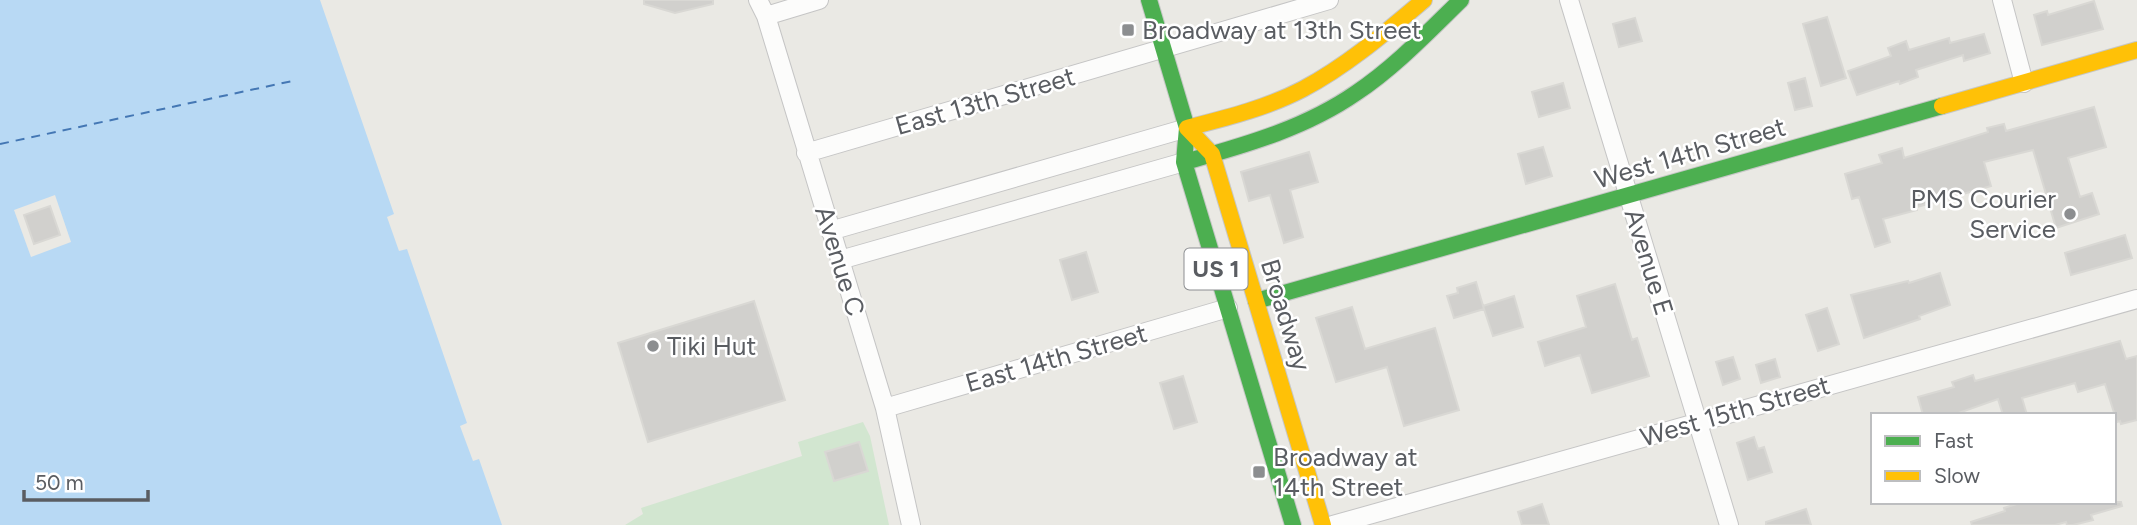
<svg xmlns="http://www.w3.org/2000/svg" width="2137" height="525" viewBox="0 0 2137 525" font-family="Figtree,sans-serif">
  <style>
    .green { fill: #d2e6d0 }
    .water { fill: #b8d9f4 }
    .pier { fill: #eae9e4 }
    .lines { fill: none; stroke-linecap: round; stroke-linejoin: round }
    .ferry { stroke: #4477b4; stroke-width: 2; stroke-dasharray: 9 7; stroke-linecap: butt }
    .building { fill: #d1d0cd; stroke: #d9d8d4; stroke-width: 2 }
    .street-casing { stroke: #c5c5c5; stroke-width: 20 }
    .fast-casing { stroke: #c6c7c6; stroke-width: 18 }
    .slow-casing { stroke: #c6c7c6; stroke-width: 18 }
    .street { stroke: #fcfcfb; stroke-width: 18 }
    .fast { stroke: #4caf50; stroke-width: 16 }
    .slow { stroke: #ffc107; stroke-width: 16 }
    .poi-dot { fill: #8c8e90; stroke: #fff; stroke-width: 2.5 }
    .labels { text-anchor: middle; stroke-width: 5; stroke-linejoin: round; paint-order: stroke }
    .shield { fill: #fff; stroke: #8c8e91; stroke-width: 2 }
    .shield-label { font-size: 24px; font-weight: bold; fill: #5a5d62 }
    .poi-label { font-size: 26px; fill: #5a5d62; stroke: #fff; text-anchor: start }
    .street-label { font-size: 26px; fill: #5a5d62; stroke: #fff }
  </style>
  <rect width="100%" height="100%" fill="#eae9e4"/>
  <path class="green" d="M863,422L870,436L889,525H625L643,514L641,508L802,456L798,442Z"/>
  <path class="water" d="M0,0H320L394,214L387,217L399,251L407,249L467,423L460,426L473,461L479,459L502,525H0Z"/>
  <path class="pier" d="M55,195L71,242L31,257L14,210Z"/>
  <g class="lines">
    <path class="ferry" d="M0,144L297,80"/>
  </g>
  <path class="building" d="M644,0H713V4L675,13L644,4Z
    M2094,1L2103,29L2042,45L2034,15L2047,11L2048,15Z
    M1827,17L1846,78L1821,86L1803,24Z
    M1635,18L1642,41L1619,47L1613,24Z
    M1984,34L1990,53L1964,61L1963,55L1916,70L1918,77L1900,84L1899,81L1857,95L1848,71L1891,56L1888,48L1906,41L1909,50L1949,38L1950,43Z
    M1805,78L1812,106L1795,110L1788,83Z
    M1563,83L1570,108L1539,117L1532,92Z
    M2094,107L2106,147L2068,158L2080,197L2092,193L2099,214L2056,228L2033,150L1984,162L1991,186L1917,207V210L1883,219L1890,242L1875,247L1859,197L1852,199L1845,174L1882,163L1879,155L1902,148L1904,158L1988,132L1987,128L2004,124L2006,131Z
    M1543,147L1552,176L1526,184L1518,154Z
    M1309,152L1318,182L1290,190L1303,237L1284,243L1270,195L1249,201L1241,172Z
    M50,206L60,235L34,244L24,215Z
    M2125,235L2132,258L2071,275L2065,253Z
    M1086,252L1098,292L1072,300L1060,260Z
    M1940,273L1950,305L1919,316L1920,319L1864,338L1851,295L1908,281L1909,283Z
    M1476,282L1484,309L1454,318L1447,296L1458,293L1457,288Z
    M1615,284L1632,340L1637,338L1649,376L1592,393L1580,355L1545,366L1538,342L1586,327L1577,296Z
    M1514,296L1523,327L1493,336L1483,306Z
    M754,301L785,400L648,442L618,343Z
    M1352,307L1365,349L1435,328L1459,410L1404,426L1387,367L1336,382L1316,318Z
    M1827,308L1839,344L1818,351L1806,315Z
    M2120,341L2126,359L2137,356V420L2121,424L2120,421L2117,422L2105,384L2078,392L2075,383L2022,398L2027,415H2003L1998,399L1953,415H1923L1918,397L1954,387L1952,382L1973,375L1975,381Z
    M1733,357L1740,379L1723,385L1716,362Z
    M1775,359L1780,377L1761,383L1756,365Z
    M1183,376L1197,422L1174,429L1160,383Z
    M1754,437L1758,449L1764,447L1772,472L1748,480L1737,443Z
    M859,442L868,471L834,481L825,452Z
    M2023,502H2121L2122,506L2091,515L2093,520L2073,525H2067L2066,522L2055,525H1972L1971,522L2005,511L2004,508Z
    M1542,504L1549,525H1522L1518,512Z
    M1806,509L1811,525H1766V522Z"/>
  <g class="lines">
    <g class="street-casing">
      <path id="street" d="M758,0L766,16L885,408L911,525
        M1569,0L1729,525
        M2002,0L2024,83
        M766,16L819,0
        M806,153L1329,0
        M830,231L1187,128
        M840,260L1184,162
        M885,408L1228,308
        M1333,525L2137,299"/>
    </g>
    <g class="fast-casing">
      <path id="fast" d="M1149,0L1187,128L1184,162L1293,525
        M1192,160C1249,144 1307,127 1356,93C1395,67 1428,32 1461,0
        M1256,301L1942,106"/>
    </g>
    <g class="slow-casing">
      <path id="slow" d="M1942,106L2137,50
        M1187,128C1226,118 1267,108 1303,89C1348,65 1386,32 1424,0
        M1187,128L1212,154L1323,525"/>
    </g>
    <use href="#street" class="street"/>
    <use href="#fast" class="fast"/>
    <use href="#slow" class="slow"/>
  </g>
  <g class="poi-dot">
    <rect x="1121" y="23" width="14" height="14" rx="3.5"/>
    <circle cx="2070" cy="214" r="7"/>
    <circle cx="653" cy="346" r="7"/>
    <rect x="1252" y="465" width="14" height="14" rx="3.5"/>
  </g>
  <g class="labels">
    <rect class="shield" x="1184.5" y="248.5" width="63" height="41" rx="5"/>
    <g class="shield-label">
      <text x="1216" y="277">US 1</text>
    </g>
    <g class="poi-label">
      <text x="1142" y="39">Broadway at 13th Street</text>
      <text x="2056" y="208" text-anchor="end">PMS Courier<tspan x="2056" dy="30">Service</tspan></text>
      <text x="667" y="355">Tiki Hut</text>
      <text x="1273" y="466">Broadway at<tspan x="1273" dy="30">14th Street</tspan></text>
    </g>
    <g class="street-label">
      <text transform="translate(985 101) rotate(-16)" y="9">East 13th Street</text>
      <text transform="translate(1690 153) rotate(-16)" y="9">West 14th Street</text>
      <text transform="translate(840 261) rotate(73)" y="9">Avenue C</text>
      <text transform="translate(1649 262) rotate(73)" y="9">Avenue E</text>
      <text transform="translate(1286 315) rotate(73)" y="9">Broadway</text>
      <text transform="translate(1056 358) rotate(-16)" y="9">East 14th Street</text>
      <text transform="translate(1735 411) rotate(-16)" y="9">West 15th Street</text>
    </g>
  </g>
  <rect x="1871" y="413" width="245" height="91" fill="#ffffff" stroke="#bdbec0" stroke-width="2"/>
  <rect x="1885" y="436" width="35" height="10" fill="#4caf50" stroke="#bdbec0" stroke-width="2"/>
  <text x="1934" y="448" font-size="21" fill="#5a5d62">Fast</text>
  <rect x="1885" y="471" width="35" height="10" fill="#ffc107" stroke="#bdbec0" stroke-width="2"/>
  <text x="1934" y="483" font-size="21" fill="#5a5d62">Slow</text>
  <path d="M24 490v10h124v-10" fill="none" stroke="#5a5d62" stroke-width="3.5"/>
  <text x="35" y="490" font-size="21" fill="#5a5d62" stroke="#ffffff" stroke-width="5" paint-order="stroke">50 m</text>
</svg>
